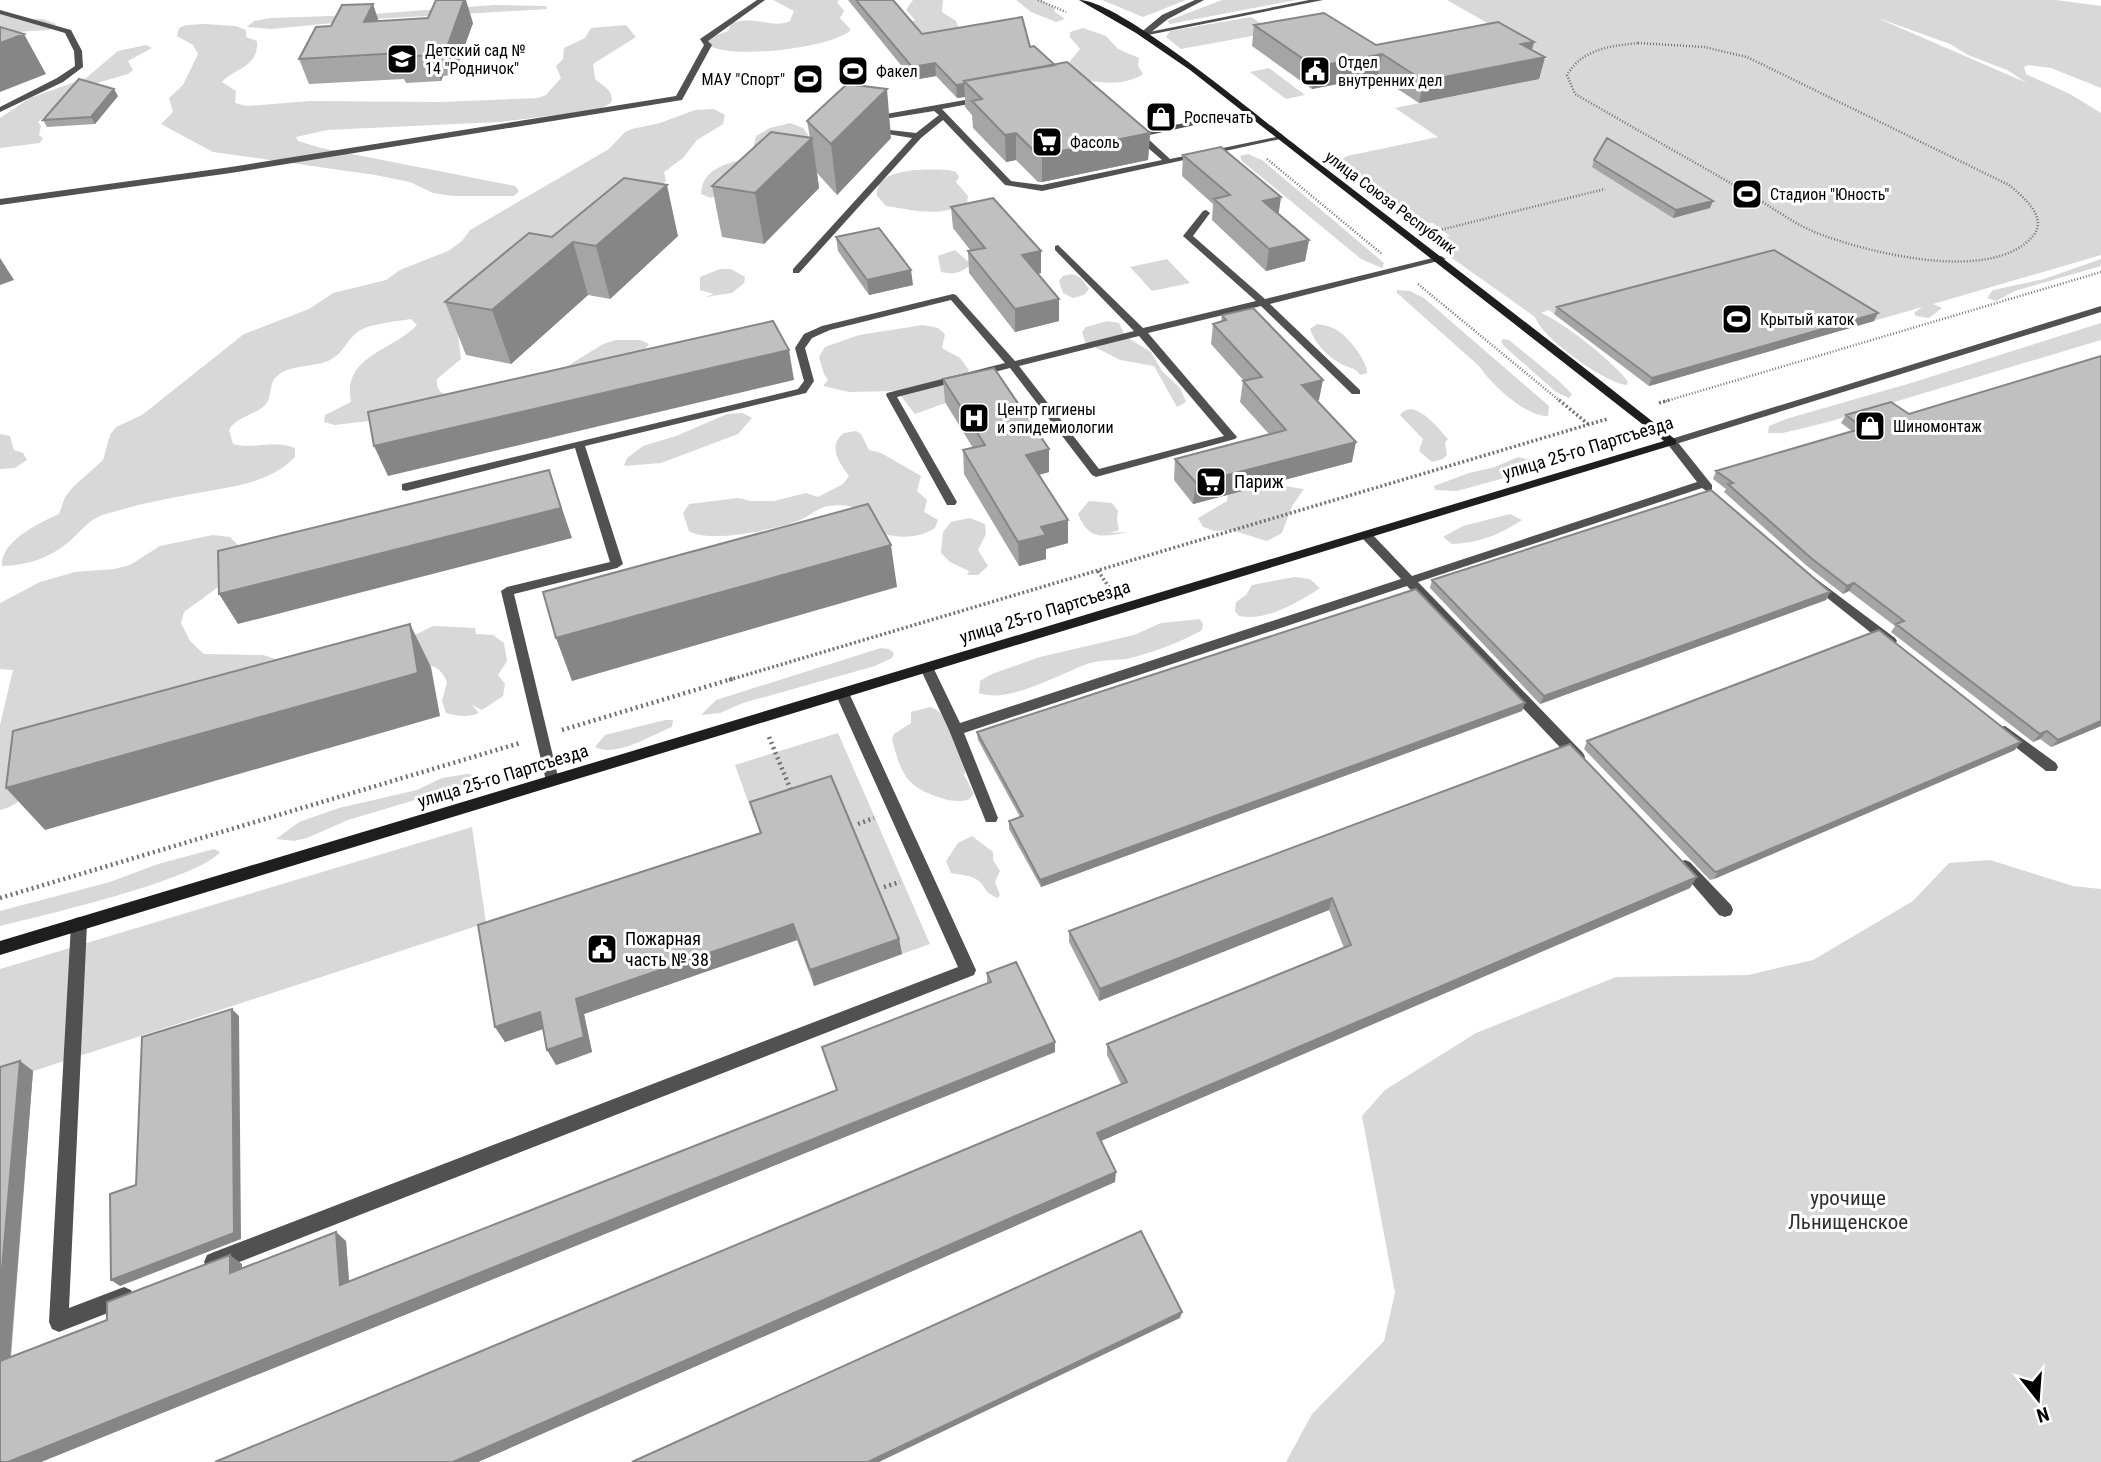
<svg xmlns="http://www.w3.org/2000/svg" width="2101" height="1462" viewBox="0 0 2101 1462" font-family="'Roboto Condensed',sans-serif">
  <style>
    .green { fill: #d8d8d8; fill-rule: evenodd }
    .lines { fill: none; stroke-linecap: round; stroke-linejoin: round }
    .path-far2 { stroke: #737373; stroke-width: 2.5; stroke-dasharray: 1 2; stroke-linecap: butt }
    .path-far1 { stroke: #737373; stroke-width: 3.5; stroke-dasharray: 2 2.5; stroke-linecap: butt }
    .path { stroke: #737373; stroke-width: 4.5; stroke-dasharray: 2 3.5; stroke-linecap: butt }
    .lane { fill: #515151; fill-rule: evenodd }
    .street { fill: #515151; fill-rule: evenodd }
    .secondary { fill: #1e1e1e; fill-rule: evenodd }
    .wall { fill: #a5a5a5 }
    .shaded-wall { fill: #868686 }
    .building { fill: #c0c0c0; stroke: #868686; stroke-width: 2 }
    .labels { text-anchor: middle; stroke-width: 6; stroke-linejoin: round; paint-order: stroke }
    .far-poi-label { font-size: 16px; fill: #000; stroke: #fff; text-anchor: start }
    .far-street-label { font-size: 16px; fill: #000; stroke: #fff }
    .street-label { font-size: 18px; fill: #000; stroke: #fff }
    .poi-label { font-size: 18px; fill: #000; stroke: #fff; text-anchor: start }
    .near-park-label { font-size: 21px; fill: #2f2f2f; stroke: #fff }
  </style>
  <rect width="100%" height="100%" fill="#fff"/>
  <path class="green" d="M773,0H839L837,2L844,11L840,18L851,30C832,48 731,60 708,45V38L728,31L731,24C754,13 771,30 790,21L794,11Z
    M913,0H943L942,12L956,21L959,28L937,47L906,27L915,20L906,10Z
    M1016,0H1041L1055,8L1054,11L1065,19L1056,22L1031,12Z
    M1102,0H1186L1143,17Z
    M1222,0H1296L1170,24L1167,21Z
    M1447,0H2056L2101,6V88L2051,68L2028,65L2024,67L2026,74L2070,94L2101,113V255L1933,304L1942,308L1929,318L1916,316L1914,313L1922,307L1649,386L1549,310L1541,313C1559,319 1618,365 1628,382L1627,385C1606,384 1541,337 1535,317L1432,244L1431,241L1450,236L1433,223L1414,225L1367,183L1347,172L1339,161L1347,156L1438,137L1395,108L1538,79L1516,66L1549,58ZM1875,17L1950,44L1968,55L2007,70L2027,83Z
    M494,5L546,6L547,9L374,19L272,29L247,27L254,21L271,18L359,15Z
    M0,11L23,19H43L56,24L49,30L0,33Z
    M1251,17L1274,32L1181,49L1166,37L1170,31Z
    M205,24L236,26L246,30V37L257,41C259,68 234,68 222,82L236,91L235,103L247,106L310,101L440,102L538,98L546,95L561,78L556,66L563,59L564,48L585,38L591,28L626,25L636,37L593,64L595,79C603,86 615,91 611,103L598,110L500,122L327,130L296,137L298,141L321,148L515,186L519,191L514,196H453L433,193L410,182L375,175L213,152L161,124L173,112L169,98L183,85L198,54L193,45L177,36L179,28L186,25Z
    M1083,28L1106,36L1118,49L1139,58L1138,66L1143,74C1129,85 1096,85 1080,77C1075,75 1070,69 1066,66L1080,49L1070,37V32Z
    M146,45L152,48L128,61L133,70L128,74L87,86L57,106L38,122L41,126L39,135L43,138L40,143L0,148V118L30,98L86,78L118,51Z
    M1269,68L1305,95L1286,99L1250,72Z
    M714,109L725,115L723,124L697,140L683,158L664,172L666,181L458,334L461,359L437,379C436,391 441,393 451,397L561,370L603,344L616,340H640L649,344L626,372L369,421L335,425L324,422L325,415L351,402C342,356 391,352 417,325L411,319C396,322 365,323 354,335C344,345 342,355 328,361C313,367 287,365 276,377C268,385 273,399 264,406C253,416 237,416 229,430L233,444C254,450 273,439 295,448V457C268,485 227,487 192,494C164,499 136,505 109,513C90,518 84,528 71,540C52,557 27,566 2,566C0,541 41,522 59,514L65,497L73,487L103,460L110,435L116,427L142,415L244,334L309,309L333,293L386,280L400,270L448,251L462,241L470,230L609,149L625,132L632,129L660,123L695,110Z
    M790,123L803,128L810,138L723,193L711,198L701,194C702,167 730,163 751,157L756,136L770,128Z
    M1248,154L1262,160L1384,263L1382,268L1361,259L1242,161L1240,156Z
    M949,170L956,172L959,177L956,182L968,196L967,203C942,218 913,210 886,206L877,196C873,166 931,169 949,170Z
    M955,250L971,264C962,273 954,275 941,272L938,256Z
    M1167,259L1190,283L1152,291L1130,267Z
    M2101,259V266L2015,291L1996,301L1987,298L1993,290L2044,279Z
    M720,269H731L745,277L744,283L732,293L705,297L714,294L700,290V277Z
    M1072,274L1081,278L1089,289L1084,295L1073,298L1063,293L1059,281L1063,276Z
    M1397,290L1410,291L1424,298L1549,406L1548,416C1526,417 1491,384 1479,366L1397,293Z
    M1108,321L1119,323L1125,336L1151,352L1162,371L1180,388L1186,402L1177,407L1154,366L1120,360L1085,342L1082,332L1086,327Z
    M2101,323V340L1828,422L1783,433H1768L1769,426L1786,419L1911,383Z
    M1317,324C1323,325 1329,326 1335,329C1346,334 1368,361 1367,373L1360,375C1355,367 1349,368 1341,364C1328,357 1315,344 1310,329Z
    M923,325L938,328L945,334L942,348L960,358L969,370L964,377L947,387L948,402L915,414L897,391L849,392L823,386L828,380L824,374L819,357L825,347L859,335Z
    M1503,339L1509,340L1558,380L1572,394L1569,398L1556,392L1506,348L1501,342Z
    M1411,409C1426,412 1438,428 1448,439L1445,443L1447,455L1443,459L1432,462L1419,451L1423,439L1400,415L1404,411Z
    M743,413L752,418L738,434L661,463L624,466L627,458L643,446L676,436L727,414Z
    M856,431L861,434L869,450L881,453L921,476L917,491L927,500L924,512L938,520L935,528C918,540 886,540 869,526C864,521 861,512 856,509C849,504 837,505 829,506C818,507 810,516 800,520C778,529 709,544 689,531L683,513L689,504L738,498L751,501H774L806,493L818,497L843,484L849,476C839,462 827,446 844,433Z
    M0,434L10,436L14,450L23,453L27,460L15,468L0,469Z
    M1518,457L1530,460L1532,464L1526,472L1457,491L1435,490L1434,486L1469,473L1495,467Z
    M1261,482L1304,489L1292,506L1282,533L1267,541L1231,530L1215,531L1203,527L1198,518L1227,501L1228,493Z
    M1089,501L1112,503L1118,511L1117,520L1119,530L1110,533L1129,532C1103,537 1089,541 1078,514Z
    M1510,514L1522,520C1501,534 1479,543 1452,544L1443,537L1463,526Z
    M970,518L985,524L986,534L978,550L988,566L978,575H967L969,571L950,562L941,553L943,532L951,522Z
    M213,535L230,537L242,549L225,582L184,612L181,623L190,641L204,654L263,655L279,660L51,750C40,774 29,804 0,810V725L13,670L0,669V603L40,582L75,572L114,569L130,565L160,546Z
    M1294,577L1310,579L1320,588C1299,602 1265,622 1239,616L1235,611L1236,602L1246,595L1252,585Z
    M1200,619L1203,624L1202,630C1182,642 1153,652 1131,658C1116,661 1101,659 1087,664C1059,674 1008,704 979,693L980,681L992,674L1040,657L1134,635L1161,623Z
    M433,626L475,628L476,634L493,635L504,643L507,661L498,675L505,684L503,696L482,710L472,705L479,713C466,718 458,716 446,713L442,701L447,682C438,659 420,665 400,667L403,641Z
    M881,648L889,649L894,653L892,658L875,666L743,703L720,713L701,715L716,700Z
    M930,707C938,709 945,716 946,724L970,760L964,775L974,794L968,800C958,802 950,801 941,798C906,787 901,774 892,739L894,734L911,723V712Z
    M665,720H673L672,727C652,735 615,758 595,747L605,735Z
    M838,733L930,944L902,954L835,793L754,818L735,765Z
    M467,774L475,775L462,786L348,820L307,838L294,841L276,839L299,822L339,808L417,790L442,778Z
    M472,827L486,923L0,1082V969Z
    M972,836L993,852V860L1000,871L995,882L1000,895L998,898C984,892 988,891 980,882C973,875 961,875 951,873L946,861L958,843Z
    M214,849L220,852C199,879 41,916 0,926V911L110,882L158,864Z
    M1990,860L2073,886L2101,889V1462H1286L1312,1414L1384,1341L1395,1293L1362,1116L1385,1090L1476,1033L1616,977L1748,975L1813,960L1913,901L1949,863Z"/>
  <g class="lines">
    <path class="path-far2" d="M1038,0L1066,12
      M1638,43L1704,47L1747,57L2009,185C2022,196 2049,217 2033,236C1993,283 1875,254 1825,236C1797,227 1771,206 1746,192C1689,159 1632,127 1575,94L1567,75C1582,49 1610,46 1638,43Z
      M1267,159L1382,254
      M1436,231L1605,189
      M1418,284L1561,402
      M1663,402L2101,272"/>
    <path class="path-far1" d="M1559,400L1588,424
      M1659,403L1669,400
      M1098,571L1111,590
      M729,680L1607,419"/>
    <path class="path" d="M562,730L735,678
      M769,737L792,793
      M858,824L874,818
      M884,887L900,882
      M0,898L520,743"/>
    <path class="lane" d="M757,0H765L708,41L712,45L682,100L231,173L0,205V199L231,167L676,96L704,45L700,39Z
      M1195,0H1204L1168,19L1146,36L1139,34L1162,15Z
      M0,10L71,30L82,51L83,67L63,82L0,112V107L57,78L75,66L74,51L65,33L0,14Z
      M982,97L986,99L985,101L942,109L1011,181L1042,185L1162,160L1132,134L1131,132L1135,130L1140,132L1249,110L1253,112L1145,136L1170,159L1281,136L1285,138L1042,191L1005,185L943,120L921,138L799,273H793V269L912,138L875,132L871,130L872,128L916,133L939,115L934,111L872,121L868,119L869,117Z
      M1206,210L1210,213L1193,236L1265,299L1441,256L1446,259L1270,304L1360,390V394H1352L1261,306L1148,333L1237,437L1235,439L1096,477L1092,475L1010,368L897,397L957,502L955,505H947L886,395L887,393L1005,363L951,300L830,330L812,338L805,348L814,381L806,393L585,446L623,564L617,568L514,594L559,781L557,785H547L501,591L507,587L610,562L575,448L406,491L402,490V484L798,389L804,381L795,348L804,334L822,326L953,294L956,295L1015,361L1134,331L1055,250V246L1058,245L1143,328L1256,301L1183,236L1203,211ZM1139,336L1224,436L1099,469L1019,366Z
      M1672,439L1676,440L1712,485V491L1708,492L1702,488L1418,582L1583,753L1585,757L1583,761H1573L1407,586L964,733L998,818L996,822H986L949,730L920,668L922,665H932L960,723L1401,579L1362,538L1360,535L1362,532H1370L1412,576L1697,482L1666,442Z
      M1815,578L1895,638L1897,641L1895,644H1885L1811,585L1809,582Z
      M842,688L849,693L976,970L974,975L214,1272L207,1269L204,1262L207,1255L214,1252L958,967L835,693Z
      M2005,726L2056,763L2058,767L2056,771H2046L2000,735L1998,731L2000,727Z
      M1685,860L1690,862L1731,905L1733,910L1731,915L1725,917L1719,915L1680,870L1677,866L1680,862Z
      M79,917L85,919L87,924L69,1308L124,1287L131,1290L134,1297L131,1304L59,1332L52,1329L49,1322L71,924L73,919Z"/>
    <path class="street" d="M1309,0H1323L1143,36L1139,34Z
      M2101,306V312L1676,444L1672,445L1666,442L1668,440Z"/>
    <path class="secondary" d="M1079,0C1120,0 1258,117 1298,147C1424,244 1551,341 1676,440V444L0,955V941L1664,441L1190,70L1136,33Z"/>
  </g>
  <path class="wall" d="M848,0H893L922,34L1030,47L1150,133L1148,160L1042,182H1038L1016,160L1006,162L973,128L972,115L965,107V97L957,98L936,76L913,80Z
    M379,21L473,23L454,75L443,76L441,81L406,83L404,79L309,84L299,59L331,26Z
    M1254,25L1376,45L1534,42L1532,50L1545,57L1539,79L1419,103L1378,76L1312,89L1252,46Z
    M118,96L95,124L47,127L43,120Z
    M807,121L891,138L837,195L817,173L819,188L764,244L722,237L712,186L810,138Z
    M1183,155L1281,197L1278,214L1309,240L1305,261L1266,271L1212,220L1213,204L1182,176Z
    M1594,160L1710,208L1673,218L1592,167Z
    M951,207L1041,251V273L1037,274L1059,299V321L1015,332L969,273L968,251H971L953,228Z
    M678,236L610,299L588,295L511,364L466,355L445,302L552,237Z
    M836,237L913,285L869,295L838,251Z
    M1557,307L1874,321L1649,386L1554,314Z
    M1222,315L1319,400L1317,401L1352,462L1193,504L1174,480L1175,459L1269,434L1240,402L1243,381H1244L1211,344L1213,324L1221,322Z
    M2101,356V726L2051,747L2040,739L2033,742L1891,632L1895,626L1849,591L1843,594L1807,566L1724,492L1726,489L1713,479L1716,471L1852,431L1841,423L1846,415L1909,414Z
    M943,379L1049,449V472L1039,475L1068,543L1046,549V559L1019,566L964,474L963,450L973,448L945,402Z
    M1432,580L1830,592L1826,600L1540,704L1430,588Z
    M1522,711L1041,887L1009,829V821L1020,817L978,740L977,732Z
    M1587,741L2015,750L1714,879L1710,880L1584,749Z
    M1570,744L1690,888L1101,1141L1115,1182L478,1462H215L1121,1084L1107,1055V1044L1344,948L1329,910L1099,1001L1069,942V931Z
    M750,802L899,939L902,954L814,986L797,940L584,1014L592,1052L556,1065L543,1029L505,1042L495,1027L760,833Z
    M987,973L1055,1042V1052L41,1462H0L20,1061L33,1071L11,1357L107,1320L242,1264V1268L346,1241L349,1281L837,1090L822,1047L987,983Z"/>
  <path class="shaded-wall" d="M464,0H466L473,23L454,75L446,50Z
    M373,4L381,28L364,22Z
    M24,34L46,74L0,92V43Z
    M1534,42L1529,60L1545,57L1539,79L1419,103L1424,81L1521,44Z
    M434,51L443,76L441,81L433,55Z
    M1382,54L1378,76L1312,89L1315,67Z
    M935,63L936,76L913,80L912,67Z
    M964,84L965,97L957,98L956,85Z
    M114,89L118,96L95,124L91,117Z
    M887,89L891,138L837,195L831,144Z
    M1016,133V160L1006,162L1005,135Z
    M1150,133L1148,160L1042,182V155Z
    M812,138L819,188L764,244L755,193Z
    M667,185L678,236L610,299L596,246Z
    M1281,197L1278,218L1263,201Z
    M1713,201L1710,208L1673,218L1676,210Z
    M1309,240L1305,261L1266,271L1269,249Z
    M573,242L588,295L511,364L492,310Z
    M1041,251V273L1022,277V255Z
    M0,258L14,280L0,285Z
    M911,270L913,285L869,295L867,280Z
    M1059,299V321L1015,332V309Z
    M1878,313L1874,321L1649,386L1652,378Z
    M789,350L794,380L388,476L374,446Z
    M1323,380L1319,400L1299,405L1302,385Z
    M1356,442L1352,462L1193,504L1196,483Z
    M1049,449V472L1026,478V455Z
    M549,470L572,538L238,624L219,594Z
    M1068,520V543L1046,549V559L1019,566L1018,542L1041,527Z
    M891,545L897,587L572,681L556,638Z
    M1854,583L1849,591L1843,594L1847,586Z
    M1830,592L1826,600L1540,704L1544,696Z
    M410,624L431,667L440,716L45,830L6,788Z
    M1525,703L1522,711L1041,887L1040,880Z
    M2101,721V726L2051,747L2058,740Z
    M2047,731L2040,739L2033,742L2040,734Z
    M2021,742L2015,750L1714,879L1719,871Z
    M1697,877L1690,888L1096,1143L1097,1133Z
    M1332,898L1329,910L1099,1001L1100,989Z
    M793,924L797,940L584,1014L592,1052L556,1065L547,1050L576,999Z
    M899,939L902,954L814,986L810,970Z
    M232,1009L239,1016L241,1239L120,1286L111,1280Z
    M540,1012L549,1027L505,1042L495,1027Z
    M1055,1042V1052L41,1462H8Z
    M20,1061L33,1071L9,1371L0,1366V1292Z
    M1116,1172L1115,1182L478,1462H453Z
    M336,1232L346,1241L350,1294L340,1285Z
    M230,1255L242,1264V1281L230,1273Z
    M1182,1312L1180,1318L879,1462H868Z"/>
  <path class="building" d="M436,0H464L446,50L434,51L433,55L397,57L399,53L299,59L316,27L331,26L342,5L373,4L364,22L428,18Z
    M856,0H893L922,34L1022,17L1030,47L1034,46L1055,65L964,81V84L956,85L935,63L912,67Z
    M1324,13L1376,45L1498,22L1534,42L1521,44L1545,57L1424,81L1382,54L1315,67L1254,25Z
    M0,27L24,34L0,43Z
    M1067,62L1150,133L1042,155H1038L1016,133L1005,135L972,101L982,99L964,81Z
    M79,79L114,89L91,117L43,120Z
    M847,84L887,89L831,144L807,121Z
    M771,132L812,138L755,193L712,186Z
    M1607,138L1713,201L1676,210L1594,160Z
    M1221,147L1281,197L1263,201L1309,240L1269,249L1214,199L1230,195L1183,155Z
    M624,178L667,185L596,246L573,242L492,310L445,302L529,233L552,237Z
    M993,198L1041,251L1022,255L1059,299L1015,309L968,251L985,248L951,207Z
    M879,228L911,270L867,280L836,237Z
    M1774,250L1878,313L1652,378L1557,307Z
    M1253,308L1323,380L1302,385L1356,442L1196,483L1175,459L1286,430L1243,381L1262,377L1213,324L1226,320L1222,315Z
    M773,321L789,350L374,446L368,412Z
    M2101,356V721L2058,740L2047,731L2040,734L1896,624L1904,621L1854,583L1847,586L1811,558L1728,484L1733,483L1716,471L1863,428L1846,415L1891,402L1909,414Z
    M994,368L1049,449L1026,455L1068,520L1041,527L1046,535L1018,542L963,450L985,445L943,379Z
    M549,470L561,508L219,594L218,551Z
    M1711,490L1830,592L1544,696L1432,580Z
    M868,504L891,545L556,638L543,592Z
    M1416,589L1525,703L1040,880L1009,821L1023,816L977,732Z
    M410,624L418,673L6,788L13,731Z
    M1879,630L2021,742L1719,871L1715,872L1587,741Z
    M1570,744L1697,877L1097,1133L1116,1172L453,1462H215L1127,1082L1107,1044L1351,945L1332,898L1100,989L1069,931Z
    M831,776L899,939L810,970L793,924L576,999L584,1037L547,1050L540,1012L495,1027L478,925L761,833L750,802Z
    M1016,962L1055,1042L8,1462H0V1361L107,1320V1302L230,1255V1273L336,1232L340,1285L837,1090L822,1047L991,982L987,973Z
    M232,1009L234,1233L111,1280L110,1194L136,1185L142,1037Z
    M20,1061L0,1292V1067Z
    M1141,1231L1182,1312L868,1462H632Z"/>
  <defs>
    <g id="school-square" transform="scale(1.575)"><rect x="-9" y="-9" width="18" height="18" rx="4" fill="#000" stroke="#fff"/><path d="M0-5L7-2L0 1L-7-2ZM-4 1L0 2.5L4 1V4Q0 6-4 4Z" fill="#fff"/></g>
    <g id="stadium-square" transform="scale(1.575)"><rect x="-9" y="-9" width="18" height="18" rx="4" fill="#000" stroke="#fff"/><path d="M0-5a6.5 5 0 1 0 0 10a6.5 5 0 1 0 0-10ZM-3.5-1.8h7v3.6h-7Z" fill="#fff"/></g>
    <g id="civic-square" transform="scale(1.575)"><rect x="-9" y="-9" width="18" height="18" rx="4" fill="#000" stroke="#fff"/><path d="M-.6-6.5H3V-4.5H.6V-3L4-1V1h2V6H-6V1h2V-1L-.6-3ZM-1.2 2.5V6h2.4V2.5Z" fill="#fff"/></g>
    <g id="shop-square" transform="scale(1.575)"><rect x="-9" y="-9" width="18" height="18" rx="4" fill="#000" stroke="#fff"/><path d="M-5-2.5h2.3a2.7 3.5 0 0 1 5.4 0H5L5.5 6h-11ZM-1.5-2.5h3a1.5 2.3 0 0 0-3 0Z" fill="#fff"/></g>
    <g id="supermarket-square" transform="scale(1.575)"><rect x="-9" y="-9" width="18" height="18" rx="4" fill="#000" stroke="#fff"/><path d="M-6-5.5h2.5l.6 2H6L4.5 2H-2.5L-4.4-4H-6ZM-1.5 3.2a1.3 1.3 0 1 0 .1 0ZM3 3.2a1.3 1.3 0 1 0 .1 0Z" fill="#fff"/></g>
    <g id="hospital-square" transform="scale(1.575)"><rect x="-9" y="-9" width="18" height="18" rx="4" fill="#000" stroke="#fff"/><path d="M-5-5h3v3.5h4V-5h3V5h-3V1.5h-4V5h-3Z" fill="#fff"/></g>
  </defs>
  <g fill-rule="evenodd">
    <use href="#school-square" x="402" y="59"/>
    <use href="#stadium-square" x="853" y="71"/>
    <use href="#civic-square" x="1315" y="71"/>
    <use href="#stadium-square" x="808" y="79"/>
    <use href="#shop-square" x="1161" y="117"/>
    <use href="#supermarket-square" x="1047" y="142"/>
    <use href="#stadium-square" x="1747" y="194"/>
    <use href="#stadium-square" x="1737" y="319"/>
    <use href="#hospital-square" x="974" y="418"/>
    <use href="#shop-square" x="1870" y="426"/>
    <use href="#supermarket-square" x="1211" y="482"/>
    <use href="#civic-square" x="602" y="949"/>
  </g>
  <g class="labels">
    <g class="far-poi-label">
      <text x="425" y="56">Детский сад №<tspan x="425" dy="18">14 "Родничок"</tspan></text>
      <text x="1338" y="68">Отдел<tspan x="1338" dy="18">внутренних дел</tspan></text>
      <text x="876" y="77">Факел</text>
      <text x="785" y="85" text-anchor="end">МАУ "Спорт"</text>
      <text x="1184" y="123">Роспечать</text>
      <text x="1070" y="148">Фасоль</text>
      <text x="1770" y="200">Стадион "Юность"</text>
      <text x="1760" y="325">Крытый каток</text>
      <text x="997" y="415">Центр гигиены<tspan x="997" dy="18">и эпидемиологии</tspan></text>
      <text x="1893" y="432">Шиномонтаж</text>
    </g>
    <g class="far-street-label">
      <text transform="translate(1391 202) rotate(37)" y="6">улица Союза Республик</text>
    </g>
    <g class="street-label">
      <text transform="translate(1588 448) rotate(-17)" y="6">улица 25-го Партсъезда</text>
      <text transform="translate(1045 612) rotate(-17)" y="6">улица 25-го Партсъезда</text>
      <text transform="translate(503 776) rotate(-17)" y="6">улица 25-го Партсъезда</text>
    </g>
    <g class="poi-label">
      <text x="1234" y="488">Париж</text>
      <text x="625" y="945">Пожарная<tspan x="625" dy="21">часть № 38</tspan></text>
    </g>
    <g class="near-park-label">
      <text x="1848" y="1205">урочище<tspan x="1848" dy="24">Льнищенское</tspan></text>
    </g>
  </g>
  <g transform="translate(2038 1399) rotate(163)" stroke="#ffffff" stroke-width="5" paint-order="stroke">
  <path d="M0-5L12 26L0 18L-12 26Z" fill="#000000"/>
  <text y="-10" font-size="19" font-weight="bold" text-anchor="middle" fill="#000000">N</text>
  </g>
</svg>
